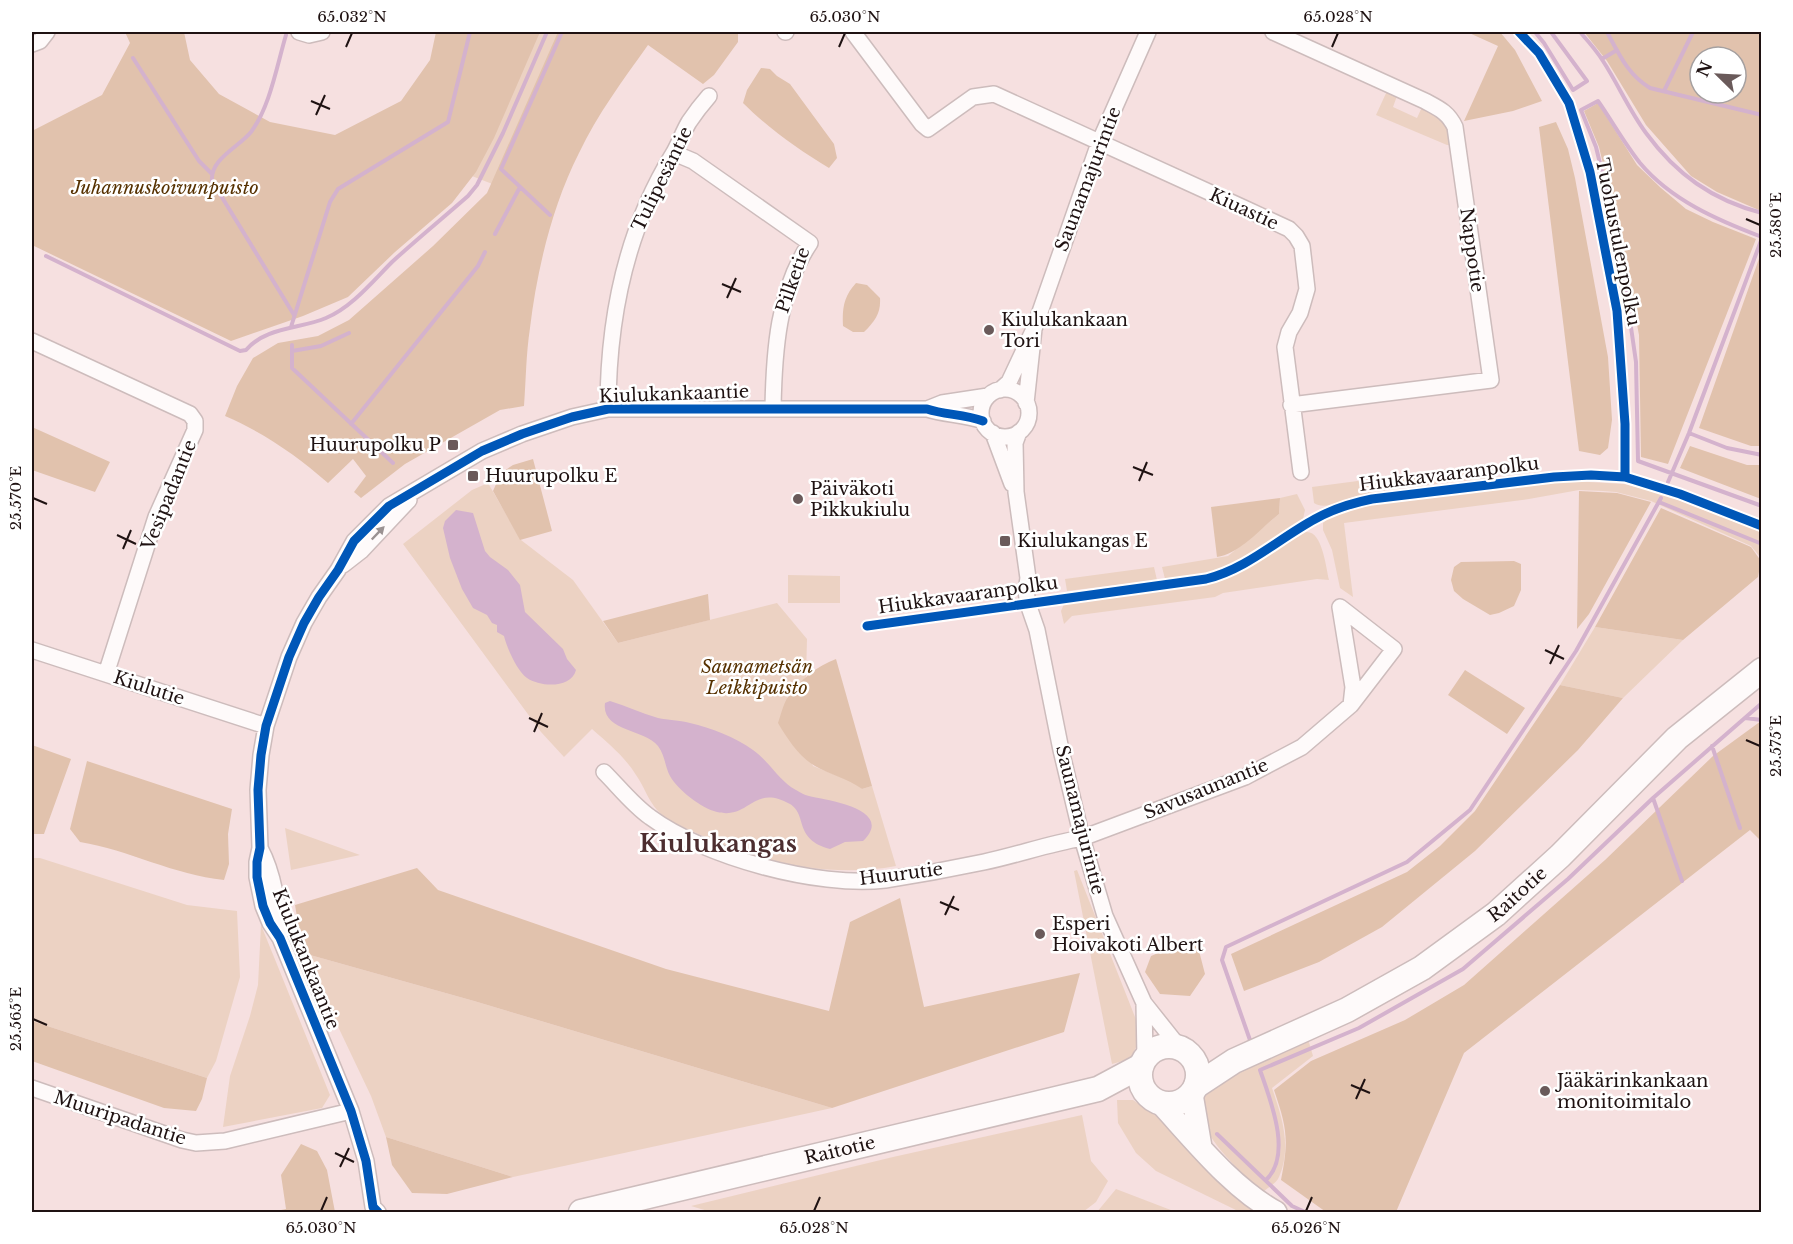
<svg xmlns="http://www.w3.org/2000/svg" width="1793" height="1244" viewBox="0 0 1793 1244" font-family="'Libre Baskerville',serif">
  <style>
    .green { fill: #ecd2c3 }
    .forest { fill: #e1c2ad; fill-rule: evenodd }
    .water { fill: #d4b2cd }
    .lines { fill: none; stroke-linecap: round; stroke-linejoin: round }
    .stream { stroke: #d4b2cd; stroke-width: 4 }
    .street-casing { stroke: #cdbcbc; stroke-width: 18 }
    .secondary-casing { stroke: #cdbcbc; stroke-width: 24 }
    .primary-casing { stroke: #cdbcbc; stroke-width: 27 }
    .street { stroke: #fefafa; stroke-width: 15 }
    .secondary { stroke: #fefafa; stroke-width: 21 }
    .primary { stroke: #fefafa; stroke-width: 24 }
    .cycleway-casing { stroke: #fff; stroke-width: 13 }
    .cycleway { stroke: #0057b8; stroke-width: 9 }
    .oneway { fill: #9a9292 }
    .ticks { fill: none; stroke: #1f1212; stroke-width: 2 }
    .poi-dot { fill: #6a5a5a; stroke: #fff; stroke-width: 2 }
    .labels { text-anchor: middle; stroke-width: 5; stroke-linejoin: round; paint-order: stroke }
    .street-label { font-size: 18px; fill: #1f1212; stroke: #fff }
    .park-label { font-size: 18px; font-style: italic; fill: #563101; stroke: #fff }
    .poi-label { font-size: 18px; fill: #1f1212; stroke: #fff; text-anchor: start }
    .district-label { font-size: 24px; font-weight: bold; fill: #4c2e30; stroke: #fff }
    .neatline { fill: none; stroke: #1f1212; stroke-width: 2 }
    .ticks-label { font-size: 15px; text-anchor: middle; fill: #1f1212 }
  </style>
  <rect width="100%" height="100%" fill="#f6e0e0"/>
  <path class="green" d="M508,32H654L500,187L454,169Z
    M1387,91L1397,96L1393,107L1417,118L1422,107C1444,117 1447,123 1452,145H1447L1376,115Z
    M1494,463L1495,469L1490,478C1446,483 1400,486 1357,496C1344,499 1325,511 1314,503L1312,487Z
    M1572,481L1624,484L1660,493L1761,532V558L1751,546L1651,501L1616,492L1603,491L1579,490L1529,499L1344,523L1353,597L1340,588L1332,550L1323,530V523C1334,512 1351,510 1366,505Z
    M488,483L521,540L573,580L618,643L777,603L807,639L806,677L787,698L813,766L853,782L862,789L872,786L896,866C828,879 753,861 692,831C680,826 666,820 657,810C648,800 644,786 636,775C625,757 608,743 592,729L564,757L541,732L403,544L472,490Z
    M1297,494L1305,510L1303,519C1276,537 1242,565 1211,573C1196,576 1180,577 1165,579L1162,567L1228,556L1279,514L1280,498Z
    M1306,532C1322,530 1326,567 1329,580L1317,579L1223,593L1215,597L1072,616L1064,624L1061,611L1064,604L1212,583L1237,573Z
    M1154,567L1157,580L1067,591L1065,579Z
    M788,575L840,576V603H788Z
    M1595,627L1683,640L1623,698L1560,685Z
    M285,828L360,855L291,870Z
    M32,858H40L187,905L237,911L240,977L216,1061L207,1078L32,1021Z
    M1077,870L1137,1022C1141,1038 1138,1045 1130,1059L1112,1064L1074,871Z
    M261,925L330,1095L322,1108L223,1127L230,1076L250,1016L258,985Z
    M303,953L474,1001L832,1108L513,1177L386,1137L371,1096Z
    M1308,1039L1313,1056L1272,1088C1282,1117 1292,1147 1279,1177C1277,1183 1267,1188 1262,1193C1242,1172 1207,1143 1201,1114C1194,1080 1283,1050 1308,1039Z
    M1117,1100H1133L1168,1124L1259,1212H1240L1156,1171L1136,1153L1118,1123Z
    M1082,1115L1091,1161L1108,1181L1096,1202L1083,1212H711L691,1206L893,1157Z
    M1116,1189L1176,1212H1097Z"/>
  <path class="forest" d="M125,32H184L190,60L219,94L270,122L335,135L401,101L430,60L436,32H540L494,138L476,172L452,203L395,252L348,297L303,316L231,341L32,245V131L102,95L130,43Z
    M558,32H738V42L714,75L703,84L648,45C623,80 597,115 579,153C552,206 537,270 530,328C526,354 526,380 524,406L500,410L405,464L361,498L354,492L366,476L353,459L328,483C296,455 264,433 225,416L237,386L253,358L278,343L318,336L349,320L433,246L487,193Z
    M1467,32H1500L1515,50L1542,101L1513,111L1464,121L1498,46Z
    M1584,32H1761V211L1717,192L1691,176L1646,125L1607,61ZM1700,57H1736V93H1700Z
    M761,68L770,69L777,76L790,84L834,144L837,158L829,168C799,150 767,127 743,103L747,90Z
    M1598,103L1637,165L1661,188L1686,209L1713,222L1756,239L1668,464L1641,457L1639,335L1619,230L1599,147L1584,111Z
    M1556,122L1568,149L1575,178L1608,357L1612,420L1608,448L1600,455L1579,451L1539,127Z
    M1761,253V446H1751L1699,428Z
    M856,283L867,285L880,298C881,313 875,321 864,332H853L843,326C842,308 844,296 856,283Z
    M32,427L110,462L95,492L32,470Z
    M1690,446L1747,465H1761V499L1680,468Z
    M533,459L552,531L520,540L493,491L501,473L513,465Z
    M1579,491L1617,493L1651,502L1589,614L1577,629Z
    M1280,498L1279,514C1261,528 1240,554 1217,557L1211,507Z
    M1661,508L1751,547L1761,561L1758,577L1683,640L1595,627Z
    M1514,561L1521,564V590L1514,606L1499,613L1490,615L1463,599L1454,591L1451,580L1454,567L1461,562Z
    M708,594L710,620L618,643L603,621Z
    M836,659L872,786L862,789C847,778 830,775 815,766C799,757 787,738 778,723C781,715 783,704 788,697C800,680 817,666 836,659Z
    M1465,670L1525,708L1507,734L1448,695Z
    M1560,685L1623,698L1578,750L1475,851L1382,927L1319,962L1244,991L1231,954L1407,872L1440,846L1475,811Z
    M1761,721V841L1750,830L1464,1053L1396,1212H1326L1281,1180C1289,1140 1287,1128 1274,1090L1311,1061L1405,1020L1464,985L1605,860L1713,756Z
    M32,745L71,759L44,834H32Z
    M87,761L232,809L228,834L229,864L224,880C174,875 129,850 80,842L70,829Z
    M417,868L438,890L666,969L829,1011L850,922L900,898L924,1007L1080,973L1064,1032L832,1108L474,1001L303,953L295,905Z
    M1184,942L1198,947L1205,974L1190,996L1160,994L1145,972L1151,956Z
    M32,1021L207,1078L202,1099L196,1111L164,1108L32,1061Z
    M386,1137L513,1177L447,1194L412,1193L392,1165Z
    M301,1144L317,1151L327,1170L335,1212H271L286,1209L281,1175Z"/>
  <path class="water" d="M456,510L473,513L485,551L490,557L508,570L520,585L525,612L563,649L567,659L576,670C571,689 540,687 527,678C517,671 507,648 504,636L497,632V625L492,623L487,615L473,608L462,589L450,558L443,528L445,521Z
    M610,701C626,706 641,713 658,718C668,720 679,720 690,723C711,728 735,737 753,750C769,761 779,781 796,790C800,792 804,795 809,796C826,800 896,809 863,841L845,842L830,849C793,839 808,815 790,804C753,783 750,820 717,812C701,808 678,790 670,776C665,767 665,755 658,746C644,729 601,731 605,703Z"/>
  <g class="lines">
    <path class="stream" d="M1535,32L1544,43L1573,90L1587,81L1551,32
      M1580,32C1588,41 1597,51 1603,61C1618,84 1629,110 1646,133C1676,174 1712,200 1762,213
      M1607,32C1619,54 1628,75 1650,88L1762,115
      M286,35C277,65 270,107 251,132C239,147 210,159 212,181L294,315
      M133,58L199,161L212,174
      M1602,59L1617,50
      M1664,91L1693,32
      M550,215L501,169L562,32
      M495,234L520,187
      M1762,237C1717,220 1671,200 1640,163C1624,143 1612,121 1598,101L1581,110L1596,147L1612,213L1623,272L1636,362L1638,461L1762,506
      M46,256L240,351L246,350C265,327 300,329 326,318C352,307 372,282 392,262C417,239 443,218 468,196L477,185L503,133L547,32
      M291,327L330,202L338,189L448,122L470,32
      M292,345V368L393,463
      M292,351L321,346L349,333
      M351,424L478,266L485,252
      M1689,433L1727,448L1762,455
      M1668,482L1689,433L1762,238
      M1659,502L1762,544
      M1745,718L1762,720
      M1712,746L1740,828
      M1653,798L1762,703
      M1251,1043L1222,960L1226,947L1407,862L1470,810L1576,651L1661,498
      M1217,1134L1292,1206L1305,1212
      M1266,1180C1293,1155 1270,1099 1260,1070L1359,1028L1463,969L1568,879L1653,798L1682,881"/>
    <g class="street-casing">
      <path id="street" d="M299,32L309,35L322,32
        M785,32H786
        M853,32L922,124L928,129L973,97L994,94L1246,209L1289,229L1296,236L1302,246L1307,289L1300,313L1289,332L1285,347L1301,472
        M1273,32L1425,101C1438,108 1448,112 1455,127L1491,380L1291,405
        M32,44L40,41L47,32
        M674,153L693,161L810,243C778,291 774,351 773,408
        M1034,329L1099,143L1148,32
        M32,341L190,414L195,421V430L156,517L106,674
        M981 413a24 24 0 1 1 48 0a24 24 0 1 1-48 0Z
        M1000,390L1009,382L1034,329L1026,403
        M608,409C608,319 625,232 673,154C679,144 683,132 689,122C695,113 702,104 709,96
        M927,409L942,403L988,396
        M1019,432L1015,443L1016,492L1028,578L1026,591L1028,604L1037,630L1061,750L1082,838L1105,916L1144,1003L1179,1047
        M993,433L1012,484
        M343,565L361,551L409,500
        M32,650L266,726
        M604,772C619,787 633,805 650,817C704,857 818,888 885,880C918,875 951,869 984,862C1017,855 1048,844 1082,838L1245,777L1302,747L1351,705L1394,649L1340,607L1353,687L1351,705
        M260,848C274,874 278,906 280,935
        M1144,1003L1145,1058
        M32,1088L182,1140L196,1143L225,1141L351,1111
        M378,1212L373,1207L366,1161L351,1111L280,938L270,923L263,906L257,877V862L260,848L258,790L261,755L266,726L289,657L304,623L319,597L338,570L354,541L389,506L482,451L522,434L572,417L608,409H927C945,415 964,414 983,421"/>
    </g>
    <g class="secondary-casing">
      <path id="secondary" d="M1192,1094L1201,1147
        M1160,1103C1194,1140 1232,1188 1276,1212"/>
    </g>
    <g class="primary-casing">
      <g id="primary">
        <circle cx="1169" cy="1075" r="29"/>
        <path id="s1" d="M1196,1086L1234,1061L1347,1010L1422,968L1496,914L1560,856L1677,738L1762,670"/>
        <path id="s2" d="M581,1212L1098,1089L1141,1066"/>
      </g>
    </g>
    <use href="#street" class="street"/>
    <use href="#secondary" class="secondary"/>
    <use href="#primary" class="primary"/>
    <g class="cycleway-casing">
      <path id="cycleway" d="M1519,32L1539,53L1569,103L1590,172L1617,311L1625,424V477
        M867,626L1206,579C1247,569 1278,539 1315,519C1333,509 1352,503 1372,499L1554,477L1591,475L1625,477L1680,494L1762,526
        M378,1212L373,1207L366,1161L351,1111L280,938L270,923L263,906L257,877V862L260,848L258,790L261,755L266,726L289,657L304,623L319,597L338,570L354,541L389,506L482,451L522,434L572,417L608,409H927C945,415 964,414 983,421"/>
    </g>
    <use href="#cycleway" class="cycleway"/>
  </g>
  <defs><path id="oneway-solid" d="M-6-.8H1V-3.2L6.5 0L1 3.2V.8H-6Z" transform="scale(1.5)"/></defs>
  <use class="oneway" href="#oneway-solid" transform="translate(378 533) rotate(-46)"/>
  <path class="ticks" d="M346,47L352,33M839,47L845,33M1332,47L1338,33M311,101L330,109M316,115L325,95M1746,219L1760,225M722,284L741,292M727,298L736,278M1133,467L1153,475M1139,481L1147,462M33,498L47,504M117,535L136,544M123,549L131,530M1545,650L1564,659M1550,664L1559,645M529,718L548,727M534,732L542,713M1746,740L1760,746M940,902L959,910M945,915L954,896M33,1019L47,1025M1351,1085L1370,1093M1356,1099L1365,1079M335,1153L354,1162M340,1167L349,1148M321,1211L327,1197M814,1211L820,1197M1306,1211L1312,1197"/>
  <g class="poi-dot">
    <circle cx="989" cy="330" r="6"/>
    <rect x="447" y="439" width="12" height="12" rx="3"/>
    <rect x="467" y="470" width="12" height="12" rx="3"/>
    <circle cx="798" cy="499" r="6"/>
    <rect x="999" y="535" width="12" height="12" rx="3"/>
    <circle cx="1040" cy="934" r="6"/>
    <circle cx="1545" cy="1091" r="6"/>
  </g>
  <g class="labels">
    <g class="street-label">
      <text transform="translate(662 179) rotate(-64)" y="6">Tulipesäntie</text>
      <text transform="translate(1088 179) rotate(-69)" y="6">Saunamajurintie</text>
      <text transform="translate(1244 209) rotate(25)" y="6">Kiuastie</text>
      <text transform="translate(1618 242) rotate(79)" y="6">Tuohustulenpolku</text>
      <text transform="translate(1472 250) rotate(82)" y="6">Nappotie</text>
      <text transform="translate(793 280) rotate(-71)" y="6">Pilketie</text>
      <text transform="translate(674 394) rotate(-2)" y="6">Kiulukankaantie</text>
      <text transform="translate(1449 474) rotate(-7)" y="6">Hiukkavaaranpolku</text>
      <text transform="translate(169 495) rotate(-68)" y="6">Vesipadantie</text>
      <text transform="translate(968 595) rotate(-8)" y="6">Hiukkavaaranpolku</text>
      <text transform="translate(149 688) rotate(18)" y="6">Kiulutie</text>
      <text transform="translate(1206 789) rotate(-22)" y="6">Savusaunantie</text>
      <text transform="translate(1080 820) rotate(76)" y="6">Saunamajurintie</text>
      <text transform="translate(901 874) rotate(-7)" y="6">Huurutie</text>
      <text dy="6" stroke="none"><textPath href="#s1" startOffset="376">Raitotie</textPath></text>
      <text transform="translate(306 959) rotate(68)" y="6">Kiulukankaantie</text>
      <text transform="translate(120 1118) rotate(18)" y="6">Muuripadantie</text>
      <text dy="6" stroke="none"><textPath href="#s2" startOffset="266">Raitotie</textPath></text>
    </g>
    <g class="park-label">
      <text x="165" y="194">Juhannuskoivunpuisto</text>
      <text x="757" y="673">Saunametsän<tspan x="757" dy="21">Leikkipuisto</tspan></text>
    </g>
    <g class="poi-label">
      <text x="1001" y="326">Kiulukankaan<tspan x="1001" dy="21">Tori</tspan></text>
      <text x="441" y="451" text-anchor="end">Huurupolku P</text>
      <text x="485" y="482">Huurupolku E</text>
      <text x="810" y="495">Päiväkoti<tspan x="810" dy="21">Pikkukiulu</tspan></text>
      <text x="1017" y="547">Kiulukangas E</text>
      <text x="1052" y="930">Esperi<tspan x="1052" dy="21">Hoivakoti Albert</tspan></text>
      <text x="1557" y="1087">Jääkärinkankaan<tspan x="1557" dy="21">monitoimitalo</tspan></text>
    </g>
    <g class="district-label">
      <text x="718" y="852">Kiulukangas</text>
    </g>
  </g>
  <rect width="1793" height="1244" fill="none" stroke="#ffffff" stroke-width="66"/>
  <g transform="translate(1718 75) rotate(294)"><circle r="28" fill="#ffffff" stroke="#a5a0a0" stroke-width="1.5"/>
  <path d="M0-4.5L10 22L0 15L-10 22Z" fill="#6a5a5a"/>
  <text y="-9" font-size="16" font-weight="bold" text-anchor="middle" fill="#1f1212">N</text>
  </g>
  <rect x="33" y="33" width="1727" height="1178" class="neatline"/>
  <g class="ticks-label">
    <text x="352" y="22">65.032°N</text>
    <text x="845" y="22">65.030°N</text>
    <text x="1338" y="22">65.028°N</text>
    <text transform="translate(1776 225) rotate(-90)" y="5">25.580°E</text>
    <text transform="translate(16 498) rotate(-90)" y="5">25.570°E</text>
    <text transform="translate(1776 746) rotate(-90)" y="5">25.575°E</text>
    <text transform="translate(16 1019) rotate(-90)" y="5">25.565°E</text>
    <text x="321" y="1233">65.030°N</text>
    <text x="814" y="1233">65.028°N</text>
    <text x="1306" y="1233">65.026°N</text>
  </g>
</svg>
